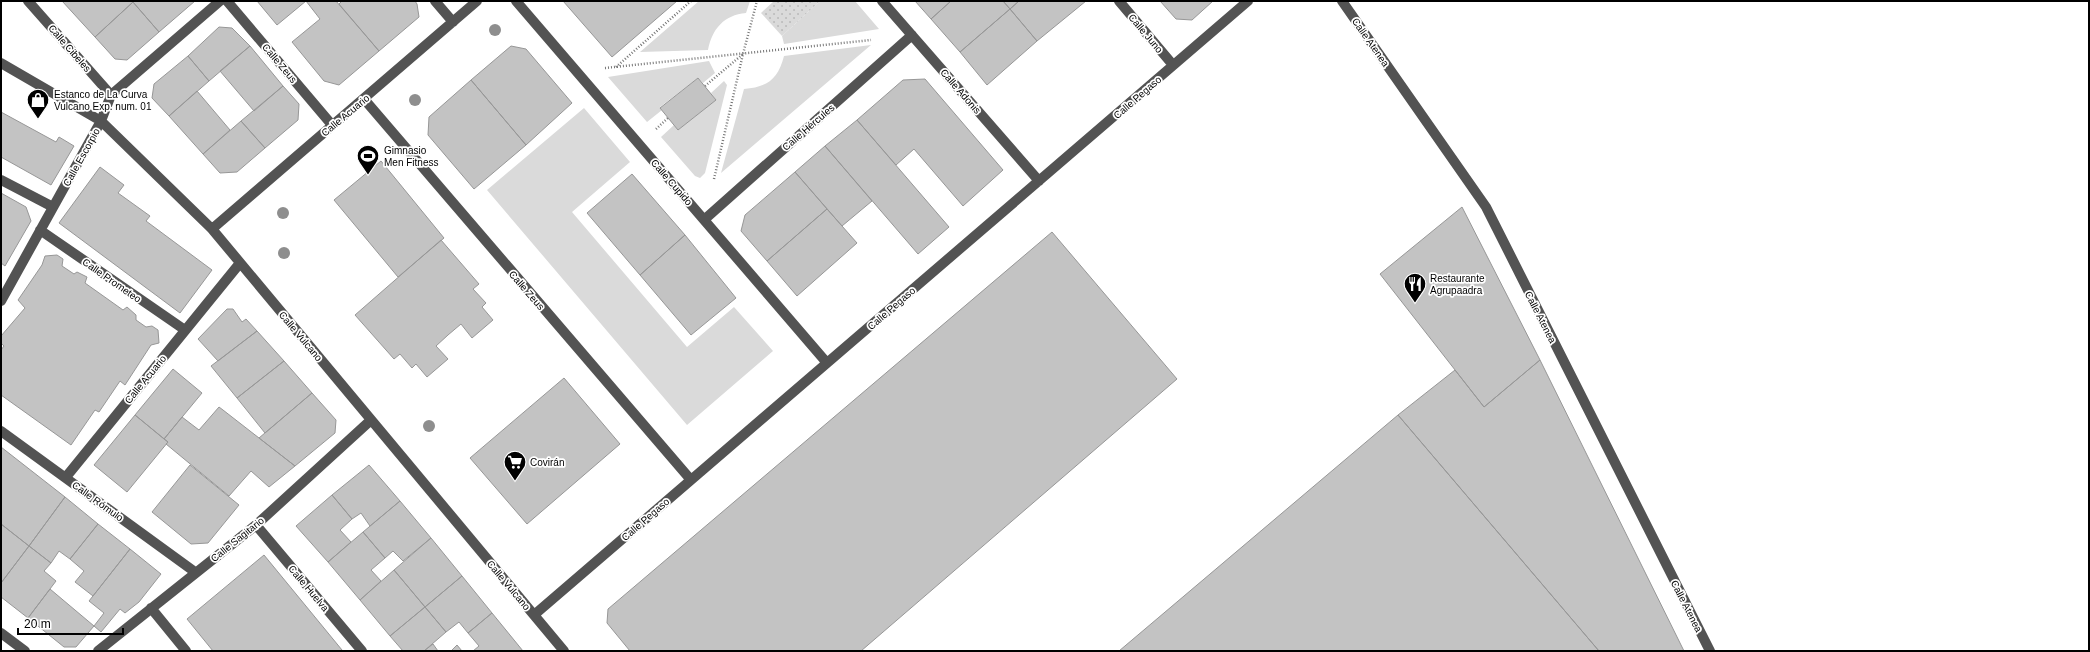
<svg xmlns="http://www.w3.org/2000/svg" width="2090" height="652" viewBox="0 0 2090 652" font-family="Arial,sans-serif">
  <style>
    .green { fill: #dadada }
    .park { fill: url(#park-dots) }
    .building { fill: #c3c3c3; stroke: #979797 }
    .lines { fill: none; stroke-linecap: round; stroke-linejoin: round }
    .path { stroke: #757575; stroke-width: 2.5; stroke-dasharray: 1 2; stroke-linecap: butt }
    .minor { stroke: #535353; stroke-width: 10 }
    .tree { fill: #8e8e8e }
    .labels { text-anchor: middle; stroke-width: 3.5; stroke-linejoin: round; paint-order: stroke }
    .street-label { font-size: 10px; fill: #000; stroke: #fff }
    .poi-label { font-size: 10px; fill: #000; stroke: #fff; text-anchor: start }
  </style>
  <defs>
    <pattern id="park-dots" width="8" height="8" patternUnits="userSpaceOnUse"><rect width="8" height="8" fill="#dadada"/><path d="M2 2h.1M6 6h.1" fill="none" stroke="#b9b9b9" stroke-width="1.8" stroke-linecap="round"/></pattern>
  </defs>
  <rect width="100%" height="100%" fill="#fff"/>
  <path class="green" d="M699,1H750L746,13C724,15 712,29 708,50L640,52Z
    M820,1H855L879,29L784,44L782,36Z
    M871,45L721,173L744,89C768,87 778,79 784,56Z
    M709,61L715,73L703,83L698,78L660,107L662,110L647,122L608,77Z
    M724,81L727,85L705,173L700,178L695,176L661,137L674,125L678,130L716,100L711,93Z
    M584,108L630,162L572,212L687,347L734,307L773,351L687,425L487,190Z"/>
  <path class="park" d="M774,1H820L782,36L761,13Z"/>
  <path class="building" d="M62,1H132L133,2L95,37Z
    M132,1H195L159,32Z
    M257,1H336L379,51L339,85L324,81L292,42L320,19L306,1L277,25Z
    M342,1H415L417,4L419,17L379,51L339,4Z
    M563,1H677L612,57Z
    M915,1H951L931,19Z
    M951,1H1003L1010,9L960,52L931,19Z
    M1003,1H1019L1010,9Z
    M1019,1H1086L1037,41L1010,9Z
    M1160,1H1213L1192,20L1176,19Z
    M133,2L159,32L127,60L115,59L95,37Z
    M1010,9L1037,41L987,85L960,52Z
    M219,27L232,28L250,46L209,81L188,56Z
    M250,46L283,86L254,111L220,71Z
    M511,46L526,49L572,103L526,145L471,80Z
    M188,56L209,81L169,116L152,98L154,84Z
    M698,78L716,100L678,130L660,108Z
    M925,79L1003,170L963,206L914,149L896,165L857,120L903,80Z
    M471,80L526,145L474,189L428,135L429,117Z
    M283,86L299,104L298,120L265,148L241,121Z
    M197,91L230,130L203,154L169,116Z
    M1,112L56,142L59,137L74,146L51,185L1,157Z
    M857,120L949,227L918,254L825,146Z
    M241,121L265,148L237,172L220,173L203,154Z
    M825,146L872,201L842,226L795,172Z
    M381,161L444,238L398,277L334,200Z
    M100,167L124,185L118,193L150,216L146,221L212,270L180,313L59,223Z
    M795,172L827,209L767,261L741,231L745,215Z
    M632,174L685,235L640,275L587,213Z
    M1,193L26,207L31,221L5,266L1,263Z
    M1462,207L1540,360L1484,407L1380,274Z
    M827,209L857,243L797,296L767,261Z
    M1052,232L1177,379L861,651H630L607,623L608,609Z
    M685,235L736,298L691,335L640,275Z
    M441,240L479,284L473,289L486,303L482,307L493,320L472,338L461,324L448,335L436,346L448,359L427,377L416,364L412,368L400,354L394,359L355,315Z
    M57,255L63,259L62,266L74,274L77,272L87,277L85,283L123,310L127,307L136,315V320L146,327L152,326L158,330L159,343L151,345L125,385L120,381L99,412L95,410L71,445L1,395V350L4,346L1,343V336L25,308L18,300L42,265L45,256Z
    M227,309H233L242,322L246,319L257,331L218,361L198,339Z
    M257,331L284,361L237,398L211,366Z
    M1540,360L1684,651H1599L1398,415L1455,370L1484,407Z
    M284,361L312,393L265,433L237,398Z
    M173,369L202,393L164,439L135,415Z
    M564,378L620,444L527,524L470,458Z
    M312,393L336,420L335,433L295,466L259,438Z
    M219,407L223,410L295,466L269,487L251,471L229,496L166,444L168,442L164,439L182,417L199,430Z
    M135,415L168,442L127,492L94,465Z
    M1398,415L1599,651H1119Z
    M1,447L65,497L29,546L1,524Z
    M190,465L239,505L208,543L191,544L152,512Z
    M369,465L400,501L370,526L361,513L352,519L332,495Z
    M332,495L352,519L340,530L351,542L328,562L296,526Z
    M65,497L98,524L70,559L59,551L51,563L29,546Z
    M400,501L431,538L403,561L393,551L385,558L363,532Z
    M1,524L29,546L1,583Z
    M98,524L130,549L93,596L75,582L84,571L70,559Z
    M363,532L385,558L371,570L381,581L360,600L328,562Z
    M431,538L462,576L425,607L394,570Z
    M29,546L51,563L44,571L56,581L28,618L1,597V583Z
    M130,549L161,574L139,602L125,613L120,609L101,632L94,626L104,613L89,601Z
    M264,555L342,650L341,651H213L187,619Z
    M394,570L425,607L390,636L360,600Z
    M462,576L492,613L468,633L459,622L446,632L425,607Z
    M50,589L94,626L76,647H64L28,618Z
    M425,607L446,632L424,651H403L390,636Z
    M492,613L523,651H473L479,646L468,633Z
    M433,644L438,651H424Z
    M457,645L462,651H451Z"/>
  <g class="lines">
    <path class="path" d="M616,67L691,1
      M605,68L871,40
      M705,86L743,54
      M656,129L668,118
      M714,179L743,54L757,1"/>
    <path class="minor" d="M28,1L111,95
      M227,1L332,125
      M435,1L453,22
      M516,1L827,363
      M882,1L1039,181
      M1119,1L1173,65
      M1342,1L1486,207L1710,651
      M1,63L101,121L212,229L564,651
      M364,99L691,480
      M1,180L53,207
      M705,219L912,35
      M212,229L477,1
      M40,230L185,330
      M1,301L101,121L111,95L220,1
      M1,431L195,572
      M66,477L240,263
      M256,525L362,651
      M151,608L186,651
      M534,615L1248,1
      M1,633L25,651
      M98,651L256,525L371,420"/>
  </g>
  <g class="tree">
    <circle cx="495" cy="30" r="6"/>
    <circle cx="415" cy="100" r="6"/>
    <circle cx="283" cy="213" r="6"/>
    <circle cx="284" cy="253" r="6"/>
    <circle cx="429" cy="426" r="6"/>
  </g>
  <defs>
    <g id="shop-pin" transform="scale(1.15)"><path d="M0 17L-7.5 6A9.5 9.5 0 1 1 7.5 6Z" fill="#000" stroke="#fff"/><path d="M-5-2.5h2.3a2.7 3.5 0 0 1 5.4 0H5L5.5 6h-11ZM-1.5-2.5h3a1.5 2.3 0 0 0-3 0Z" fill="#fff"/></g>
    <g id="stadium-pin" transform="scale(1.15)"><path d="M0 17L-7.5 6A9.5 9.5 0 1 1 7.5 6Z" fill="#000" stroke="#fff"/><path d="M0-5a6.5 5 0 1 0 0 10a6.5 5 0 1 0 0-10ZM-3.5-1.8h7v3.6h-7Z" fill="#fff"/></g>
    <g id="restaurant-pin" transform="scale(1.15)"><path d="M0 17L-7.5 6A9.5 9.5 0 1 1 7.5 6Z" fill="#000" stroke="#fff"/><path d="M-5-6h1v4h1v-4h1v4h1v-4h1v5L-1.5 .5V6h-2V.5L-5-1ZM5-6V6H3V1.5H1.5Q1.5-4 5-6Z" fill="#fff"/></g>
    <g id="supermarket-pin" transform="scale(1.15)"><path d="M0 17L-7.5 6A9.5 9.5 0 1 1 7.5 6Z" fill="#000" stroke="#fff"/><path d="M-6-5.5h2.5l.6 2H6L4.5 2H-2.5L-4.4-4H-6ZM-1.5 3.2a1.3 1.3 0 1 0 .1 0ZM3 3.2a1.3 1.3 0 1 0 .1 0Z" fill="#fff"/></g>
  </defs>
  <g fill-rule="evenodd">
    <use href="#shop-pin" x="38" y="100"/>
    <use href="#stadium-pin" x="368" y="156"/>
    <use href="#restaurant-pin" x="1415" y="284"/>
    <use href="#supermarket-pin" x="515" y="462"/>
  </g>
  <g class="labels">
    <g class="street-label">
      <text transform="translate(1146 33) rotate(50)" y="4">Calle Juno</text>
      <text transform="translate(1371 42) rotate(55)" y="4">Calle Atenea</text>
      <text transform="translate(70 48) rotate(49)" y="4">Calle Cibeles</text>
      <text transform="translate(280 63) rotate(50)" y="4">Calle Zeus</text>
      <text transform="translate(961 91) rotate(49)" y="4">Calle Adonis</text>
      <text transform="translate(1137 97) rotate(-41)" y="4">Calle Pegaso</text>
      <text transform="translate(345 115) rotate(-40)" y="4">Calle Acuario</text>
      <text transform="translate(808 127) rotate(-41)" y="4">Calle Hércules</text>
      <text transform="translate(81 157) rotate(-61)" y="4">Calle Escorpio</text>
      <text transform="translate(672 182) rotate(49)" y="4">Calle Cupido</text>
      <text transform="translate(112 280) rotate(35)" y="4">Calle Prometeo</text>
      <text transform="translate(527 290) rotate(49)" y="4">Calle Zeus</text>
      <text transform="translate(891 308) rotate(-41)" y="4">Calle Pegaso</text>
      <text transform="translate(1541 317) rotate(63)" y="4">Calle Atenea</text>
      <text transform="translate(301 336) rotate(50)" y="4">Calle Vulcano</text>
      <text transform="translate(145 379) rotate(-51)" y="4">Calle Acuario</text>
      <text transform="translate(98 501) rotate(36)" y="4">Calle Rómulo</text>
      <text transform="translate(645 519) rotate(-41)" y="4">Calle Pegaso</text>
      <text transform="translate(237 539) rotate(-39)" y="4">Calle Sagitario</text>
      <text transform="translate(509 585) rotate(50)" y="4">Calle Vulcano</text>
      <text transform="translate(309 588) rotate(50)" y="4">Calle Huelva</text>
      <text transform="translate(1687 606) rotate(63)" y="4">Calle Atenea</text>
    </g>
    <g class="poi-label">
      <text x="54" y="98">Estanco de La Curva<tspan x="54" dy="12">Vulcano Exp. num. 01</tspan></text>
      <text x="384" y="154">Gimnasio<tspan x="384" dy="12">Men Fitness</tspan></text>
      <text x="1430" y="282">Restaurante<tspan x="1430" dy="12">Agrupaadra</tspan></text>
      <text x="530" y="466">Covirán</text>
    </g>
  </g>
  <rect width="2090" height="652" fill="none" stroke="#000000" stroke-width="4"/>
  <path d="M18 628v6h105v-6" fill="none" stroke="#000000" stroke-width="2"/>
  <text x="24" y="628" font-size="12" fill="#000000" stroke="#ffffff" stroke-width="3" paint-order="stroke">20 m</text>
</svg>
